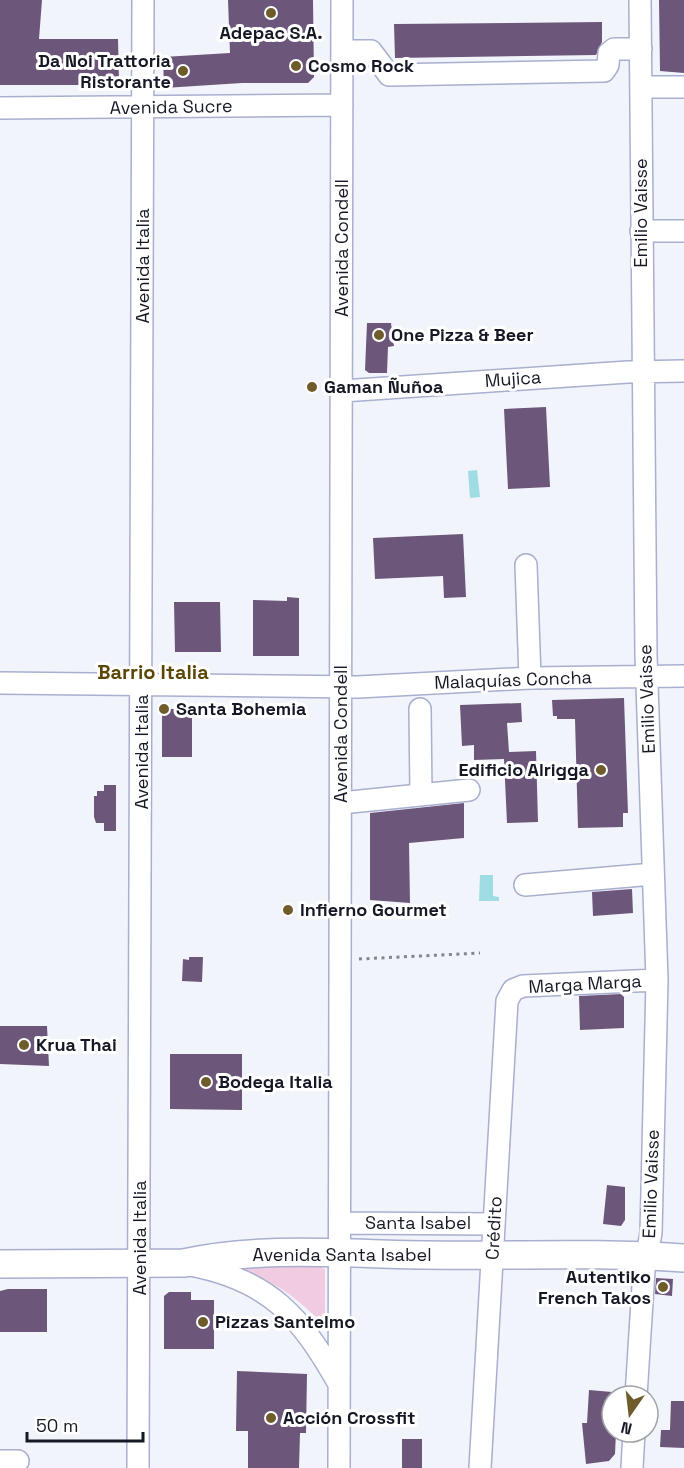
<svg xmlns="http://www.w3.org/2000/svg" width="684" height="1468" viewBox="0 0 684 1468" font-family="'Space Grotesk',sans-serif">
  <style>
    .green { fill: #f1cbdf }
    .water { fill: #a0dce4 }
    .building { fill: #6c577b }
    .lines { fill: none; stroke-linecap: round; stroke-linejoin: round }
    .minor-casing { stroke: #a8afcf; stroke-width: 24 }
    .major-casing { stroke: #a8afcf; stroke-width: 30 }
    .path { stroke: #83858f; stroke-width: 3; stroke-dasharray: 3 4.5; stroke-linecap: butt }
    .minor { stroke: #fff; stroke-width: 21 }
    .major { stroke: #fff; stroke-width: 27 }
    .poi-dot { fill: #6e5c2a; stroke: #fff; stroke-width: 2 }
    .labels { text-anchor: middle; stroke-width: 6; stroke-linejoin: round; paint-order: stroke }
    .poi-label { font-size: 18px; font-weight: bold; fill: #161925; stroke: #fff; text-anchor: start }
    .street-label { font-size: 18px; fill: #161925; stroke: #fff }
    .neighbourhood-label { font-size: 20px; font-weight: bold; fill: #5a4705; stroke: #fff }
  </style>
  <rect width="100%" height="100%" fill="#f2f4fb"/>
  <path class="green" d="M243,1265L320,1266L325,1269V1320L321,1323C298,1298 274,1281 242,1270Z"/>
  <path class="water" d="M477,470L480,497L470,498L468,471Z
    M480,875H493V896L499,897V901H479Z"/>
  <path class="building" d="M0,0H42L39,39H118L119,81L115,85H0Z
    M228,0H313L314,77L308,83H242L164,88L163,57L230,53Z
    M659,0H684V73L660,71Z
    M602,22V42L596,55L395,58L394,24Z
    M367,323H391L394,346L388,347L387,373H369L365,370Z
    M546,407L550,487L508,489L504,409Z
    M463,534L466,597L444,598L443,576L375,579L373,538Z
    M287,597L299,598V656H253V600L287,601Z
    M174,602H220L221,652H175Z
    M624,698L628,813H623V827L578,828L575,719H557V716H553L552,700Z
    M521,703L522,722L507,723L509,752L536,751L538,822L507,823L504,759L474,760V745L462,746L460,705Z
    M167,709H192V757H162V715Z
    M104,785H116V831H104V823H96L94,817V796H97V791H104Z
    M464,803V838L409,843L410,903L370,900V813Z
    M632,889L633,913L593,916L592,892Z
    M189,957H203L202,982L182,981L183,959L189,960Z
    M621,994L624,997V1028L580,1030L579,996Z
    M0,1026H47L49,1066L0,1064Z
    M170,1054H242V1110L170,1109Z
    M607,1185L625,1187V1220L621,1226L603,1224Z
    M656,1278L673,1279L672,1296L655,1294Z
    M8,1289H47V1332H0V1291Z
    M169,1292H191V1300H214V1349H164V1296Z
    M237,1371L307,1374L306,1433H300L299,1468H248V1431H236Z
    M589,1390L612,1392V1432H616L615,1454L609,1461L586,1464L582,1423H587Z
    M671,1401H684V1448L660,1447L661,1430H670Z
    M402,1439H422V1468H402Z"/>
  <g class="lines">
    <g class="minor-casing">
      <path id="minor" d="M342,51H371L389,75L604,71L608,65L609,53L614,49H641
        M641,87H684
        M0,108L342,105
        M641,231H684
        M342,391L628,372L684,371
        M526,565L530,678
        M0,683L358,687L530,678L684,676
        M420,709L421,795
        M341,803L469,790
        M525,885L653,874
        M341,1223L494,1224
        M190,1265C270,1280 301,1317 339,1384
        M636,1396L644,1270L651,1233L657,980L646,655L640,0
        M0,1461H18
        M138,1468L143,0
        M339,1468L342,0
        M480,1468L507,1001L513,990L523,986L657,980
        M632,1468L634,1432"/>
    </g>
    <g class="major-casing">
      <path id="major" d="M0,1264L184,1263C259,1246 347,1254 424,1255C511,1256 598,1252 684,1258"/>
    </g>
    <path class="path" d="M359,959L480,953"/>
    <use href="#minor" class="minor"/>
    <use href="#major" class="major"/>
  </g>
  <g class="poi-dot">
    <circle cx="271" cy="13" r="6"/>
    <circle cx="296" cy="66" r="6"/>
    <circle cx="183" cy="71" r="6"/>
    <circle cx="379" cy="335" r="6"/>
    <circle cx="312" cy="387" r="6"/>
    <circle cx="164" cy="709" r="6"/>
    <circle cx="601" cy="770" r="6"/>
    <circle cx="288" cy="910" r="6"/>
    <circle cx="24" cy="1045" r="6"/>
    <circle cx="206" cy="1082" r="6"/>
    <circle cx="663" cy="1287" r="6"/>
    <circle cx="203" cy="1322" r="6"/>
    <circle cx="271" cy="1418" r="6"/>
  </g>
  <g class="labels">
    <g class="poi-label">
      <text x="271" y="39" text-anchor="middle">Adepac S.A.</text>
      <text x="171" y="67" text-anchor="end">Da Noi Trattoria<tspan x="171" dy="21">Ristorante</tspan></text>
      <text x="308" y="72">Cosmo Rock</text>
      <text x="391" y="341">One Pizza &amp; Beer</text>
      <text x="324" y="393">Gaman Ñuñoa</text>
      <text x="176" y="715">Santa Bohemia</text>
      <text x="589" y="776" text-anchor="end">Edificio Alrigga</text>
      <text x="300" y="916">Infierno Gourmet</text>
      <text x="36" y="1051">Krua Thai</text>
      <text x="218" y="1088">Bodega Italia</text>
      <text x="651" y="1283" text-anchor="end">Autentiko<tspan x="651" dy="21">French Takos</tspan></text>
      <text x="215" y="1328">Pizzas Santelmo</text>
      <text x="283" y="1424">Acción Crossfit</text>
    </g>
    <g class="street-label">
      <text transform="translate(171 107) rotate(-1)" y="6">Avenida Sucre</text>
      <text transform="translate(641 213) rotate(-90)" y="6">Emilio Vaisse</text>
      <text transform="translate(342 248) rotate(-90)" y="6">Avenida Condell</text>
      <text transform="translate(143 266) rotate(-90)" y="6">Avenida Italia</text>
      <text transform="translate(513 379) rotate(-4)" y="6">Mujica</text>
      <text transform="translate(513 680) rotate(-2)" y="6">Malaquías Concha</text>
      <text transform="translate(647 699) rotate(-92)" y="6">Emilio Vaisse</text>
      <text transform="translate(341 734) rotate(-90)" y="6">Avenida Condell</text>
      <text transform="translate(142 752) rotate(-90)" y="6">Avenida Italia</text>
      <text transform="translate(585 984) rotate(-3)" y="6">Marga Marga</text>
      <text transform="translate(651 1184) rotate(-88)" y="6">Emilio Vaisse</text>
      <text x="418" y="1229">Santa Isabel</text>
      <text transform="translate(494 1228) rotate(-87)" y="6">Crédito</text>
      <text transform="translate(140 1238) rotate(-90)" y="6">Avenida Italia</text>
      <text x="342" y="1261">Avenida Santa Isabel</text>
    </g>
    <g class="neighbourhood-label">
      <text x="153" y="679">Barrio Italia</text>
    </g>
  </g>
  <g transform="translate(630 1414) rotate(194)"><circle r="28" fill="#ffffff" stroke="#a2a3a8" stroke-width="1.5"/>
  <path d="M0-4.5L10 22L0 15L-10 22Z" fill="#6e5c2a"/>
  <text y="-9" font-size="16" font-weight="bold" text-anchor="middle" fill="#161925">N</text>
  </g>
  <path d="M27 1432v9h116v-9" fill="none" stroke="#161925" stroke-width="3"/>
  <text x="36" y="1432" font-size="18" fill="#161925" stroke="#ffffff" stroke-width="4.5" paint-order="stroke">50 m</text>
</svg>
